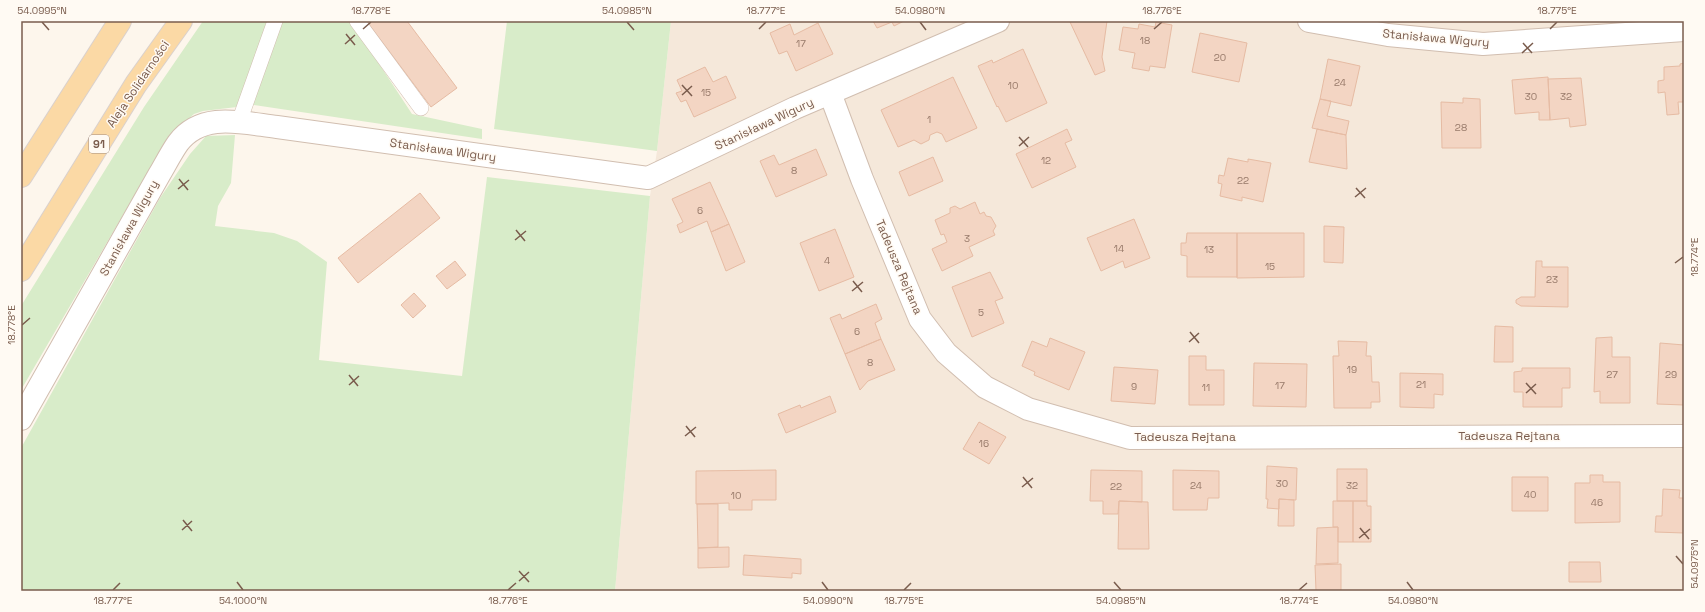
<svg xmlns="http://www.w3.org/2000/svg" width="1705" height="612" viewBox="0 0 1705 612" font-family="'Space Grotesk',sans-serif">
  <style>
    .residential { fill: #f5e8da }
    .green { fill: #d8ecc9 }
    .building { fill: #f3d5c3; stroke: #e6bba3 }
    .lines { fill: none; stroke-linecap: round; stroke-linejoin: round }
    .service-casing { stroke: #d1beb0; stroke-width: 16 }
    .minor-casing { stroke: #d1beb0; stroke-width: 24 }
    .primary-casing { stroke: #dad1cd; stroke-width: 24 }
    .service { stroke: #fff; stroke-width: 15 }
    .minor { stroke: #fff; stroke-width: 22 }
    .primary { stroke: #fbd9a5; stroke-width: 22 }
    .ticks { fill: none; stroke: #7a5c4d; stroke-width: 1.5 }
    .labels { text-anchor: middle; stroke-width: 3; stroke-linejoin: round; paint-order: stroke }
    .number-label { font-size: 10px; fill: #987a6a }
    .shield { fill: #fffaf3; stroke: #a28b7f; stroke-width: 1 }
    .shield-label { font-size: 11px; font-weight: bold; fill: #7a5c4d }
    .street-label { font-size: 12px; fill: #7a5c4d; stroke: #fffaf3 }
    .neatline { fill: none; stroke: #7a5c4d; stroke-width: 1.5 }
    .ticks-label { font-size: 10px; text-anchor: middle; fill: #7a5c4d }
  </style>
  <rect width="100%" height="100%" fill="#fdf6ec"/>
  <path class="residential" d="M671,21H1684V591H615L650,196L657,151Z"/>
  <path class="green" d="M203,21H351L412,114L482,129V139L254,105L203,111L194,114L169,136L21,390V306L144,107Z
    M507,21H671L657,151L494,129Z
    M235,135L231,183L218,206L215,226L274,233L297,241L327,262L319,360L462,376L487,177L650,196L615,591H21V448L160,198L190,154L206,136Z"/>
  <path class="building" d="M370,21H407L457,88L431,107L368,23Z
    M873,21H904L894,26L892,22L877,28Z
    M1072,21H1107L1102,57L1105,71L1095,75L1070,22Z
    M1156,22L1172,25L1165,68L1150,66L1149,71L1132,68L1135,53L1119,50L1123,27L1138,29L1139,24L1155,27Z
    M818,23L833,54L796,71L787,51L779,54L770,33L790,24L794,35Z
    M1200,33L1247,43L1239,82L1192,72Z
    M1023,49L1047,103L1006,122L998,106L997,107L978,66L992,60L993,63Z
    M1328,59L1360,66L1351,106L1320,99Z
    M1684,63V102H1678L1679,114L1667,115L1665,92L1658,93V81L1664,80V67L1680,66V64Z
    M705,67L713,82L726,76L736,98L694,117L686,100L681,102L676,93L682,91L677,80Z
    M953,77L977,128L946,142L942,134L937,132L930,135L929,140L921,144L914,140L898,147L881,110Z
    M1548,77L1550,120H1539V112L1515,114L1512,80Z
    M1581,78L1586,125L1570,127L1569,118L1550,120L1548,79Z
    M1463,98L1480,99L1481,148H1442L1441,102L1463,103Z
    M1320,99L1331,101L1327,116L1349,121L1346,135L1312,128Z
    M1067,129L1072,140L1065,143L1076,167L1032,188L1016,154Z
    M1317,129L1346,135L1347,169L1309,162Z
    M816,149L827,175L776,197L760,161L774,155L779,165Z
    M933,157L943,181L909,196L899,172Z
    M1228,158L1248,162V159L1271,163L1263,202L1242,197V201L1220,196L1222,184L1218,183L1219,175L1224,176Z
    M710,182L729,224L711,232L707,221L680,233L677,225L683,222L672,199Z
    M420,193L440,218L358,283L338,258Z
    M975,202L980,214L984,212L986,216L991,217L996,226L993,231L995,235L969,247L973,256L942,271L932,249L947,242L944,234L941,235L935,220L950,213V208L955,206L960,209Z
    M1134,219L1150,258L1125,268L1123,261L1101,271L1087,238Z
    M729,224L745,262L726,271L711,232Z
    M1324,226L1344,227L1343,263L1324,262Z
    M835,229L854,277L819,291L800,243Z
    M1187,233H1237V277H1187V256L1181,255V243H1186Z
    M1237,233H1304V277L1237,278Z
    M455,261L466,275L447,289L436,276Z
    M1536,261H1542V267H1568V307L1521,306L1516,303V300L1521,297H1535Z
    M990,272L1003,298L995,301L1004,323L972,337L952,287Z
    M414,293L426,306L413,318L401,305Z
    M876,304L882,319L875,323L881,339L845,354L830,318L840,314L842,319Z
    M1495,326L1513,327V362H1494Z
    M1612,337V357H1630V403H1600V391L1594,392L1596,338Z
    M1050,338L1085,352L1069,390L1034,375L1035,372L1022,366L1032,341L1047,347Z
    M881,339L895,370L868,381L860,390L845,354Z
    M1338,341L1367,342L1366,356H1371L1372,382H1379L1380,402H1371V408H1334L1333,356H1339Z
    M1660,343L1684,345V405L1657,404Z
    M1189,356H1206V370H1224V405H1189Z
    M1254,363L1307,364L1306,407L1253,406Z
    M1114,367L1158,370L1155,404L1111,401Z
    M1522,368H1570V388H1562V407H1523V392H1514V372L1522,371Z
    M1400,373L1443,374V395L1434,394V408L1400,407Z
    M830,396L836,412L786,433L778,414L800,405L801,408Z
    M979,422L1006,437L989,464L963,449Z
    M1267,466L1297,468L1296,500L1279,499V509L1267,508L1268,499H1266Z
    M1337,469H1367V501H1337Z
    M776,470V500H752V510H729V503L696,504V471Z
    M1091,470L1142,471V502L1119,501L1118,514H1103V501H1090Z
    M1173,470L1219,471V498H1208L1207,510H1173Z
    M1590,475H1603V482H1620V522L1575,523V483H1590Z
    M1512,477H1548V511H1512Z
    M1663,489L1680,490L1679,498H1684V533L1655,532L1656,516H1662Z
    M1279,499L1294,500V526H1278Z
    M1119,501L1148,502L1149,549H1118Z
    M1333,501H1353V542H1338V527H1333Z
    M1353,501H1367V506H1371V542H1353Z
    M697,504H718V547L698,548Z
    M1338,527V563L1316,564L1317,528Z
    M729,547V567L698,568V548Z
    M744,555L801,559V574L792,573V578L743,575Z
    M1569,562H1600L1601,582H1569Z
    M1341,564V591H1316L1315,565Z"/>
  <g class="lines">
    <g class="service-casing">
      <path id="service" d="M357,21L421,108
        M239,122L275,21"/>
    </g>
    <g class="minor-casing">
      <path id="minor" d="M1309,21L1388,35L1483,44L1684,30
        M830,93L862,179L920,319L946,353L985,387L1028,409L1130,438L1684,436
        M21,419L159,175C165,165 171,153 178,143C202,111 243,123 277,127L648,178L795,108L998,21"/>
    </g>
    <g class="primary-casing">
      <path id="primary" d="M21,176L120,21
        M21,270L136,84L181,21"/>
    </g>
    <use href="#service" class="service"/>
    <use href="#minor" class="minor"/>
    <use href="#primary" class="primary"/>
  </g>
  <path class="ticks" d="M42,22L49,30M627,22L634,30M920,22L926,30M363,29L371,22M759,29L766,22M1154,29L1162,22M1550,29L1557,22M346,34L355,45M1523,43L1532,53M345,44L355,35M1522,53L1533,43M682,85L692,96M682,95L692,86M1019,137L1028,147M1019,146L1029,137M179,179L188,190M1356,188L1365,198M178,189L189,180M1355,197L1366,188M516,230L525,241M515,240L526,231M1675,263L1683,257M853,281L862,292M852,291L863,282M22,325L30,318M1190,332L1199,343M1189,342L1199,333M349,375L358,386M1526,383L1536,394M349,385L359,376M1526,393L1536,384M686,426L695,437M685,436L696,427M1023,477L1032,488M1022,487L1033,478M183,520L192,531M1360,528L1369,539M182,530L192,521M1359,538L1370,529M1676,556L1683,564M519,571L529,582M519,581L529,572M237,582L243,590M822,582L828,590M1114,582L1121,590M1407,582L1413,590M113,590L120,583M508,590L516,583M904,590L911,583M1299,590L1307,583"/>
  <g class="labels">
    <g class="number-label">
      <text x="1145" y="44">18</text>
      <text x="801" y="47">17</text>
      <text x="1220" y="61">20</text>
      <text x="1340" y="86">24</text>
      <text x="1013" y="89">10</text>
      <text x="706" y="96">15</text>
      <text x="1531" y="100">30</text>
      <text x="1566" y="100">32</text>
      <text x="929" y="123">1</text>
      <text x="1461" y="131">28</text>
      <text x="1046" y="164">12</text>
      <text x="794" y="174">8</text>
      <text x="1243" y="184">22</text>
      <text x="700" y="214">6</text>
      <text x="967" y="242">3</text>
      <text x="1119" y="252">14</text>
      <text x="1209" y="253">13</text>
      <text x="827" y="264">4</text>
      <text x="1270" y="270">15</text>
      <text x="1552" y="283">23</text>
      <text x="981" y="316">5</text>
      <text x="857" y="335">6</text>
      <text x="870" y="366">8</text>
      <text x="1352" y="373">19</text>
      <text x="1612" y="378">27</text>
      <text x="1671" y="378">29</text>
      <text x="1421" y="388">21</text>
      <text x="1280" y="389">17</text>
      <text x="1134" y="390">9</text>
      <text x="1206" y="391">11</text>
      <text x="984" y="447">16</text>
      <text x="1282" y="487">30</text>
      <text x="1196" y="489">24</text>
      <text x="1352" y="489">32</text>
      <text x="1116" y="490">22</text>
      <text x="1530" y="498">40</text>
      <text x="736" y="499">10</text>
      <text x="1597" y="506">46</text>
    </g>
    <rect class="shield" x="89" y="135" width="20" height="18" rx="3"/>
    <g class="shield-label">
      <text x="99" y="148">91</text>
    </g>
    <g class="street-label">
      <text transform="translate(1436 38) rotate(5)" y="4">Stanisława Wigury</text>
      <text transform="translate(138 84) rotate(-56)" y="4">Aleja Solidarności</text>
      <text transform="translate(764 124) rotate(-25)" y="4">Stanisława Wigury</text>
      <text transform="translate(443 150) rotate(8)" y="4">Stanisława Wigury</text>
      <text transform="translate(129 228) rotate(-61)" y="4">Stanisława Wigury</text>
      <text transform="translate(899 267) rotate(67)" y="4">Tadeusza Rejtana</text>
      <text x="1509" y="440">Tadeusza Rejtana</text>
      <text x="1185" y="441">Tadeusza Rejtana</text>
    </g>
  </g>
  <rect width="1705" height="612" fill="none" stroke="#fffaf3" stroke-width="44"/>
  <rect x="22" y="22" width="1661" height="568" class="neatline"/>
  <g class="ticks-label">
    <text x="42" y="14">54.0995°N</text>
    <text x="371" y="14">18.778°E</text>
    <text x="627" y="14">54.0985°N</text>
    <text x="766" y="14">18.777°E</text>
    <text x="920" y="14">54.0980°N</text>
    <text x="1162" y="14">18.776°E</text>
    <text x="1557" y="14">18.775°E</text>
    <text transform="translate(1694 257) rotate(-90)" y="4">18.774°E</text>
    <text transform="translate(11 325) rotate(-90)" y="4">18.778°E</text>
    <text transform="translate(1694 564) rotate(-90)" y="4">54.0975°N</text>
    <text x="113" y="604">18.777°E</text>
    <text x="243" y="604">54.1000°N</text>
    <text x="508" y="604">18.776°E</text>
    <text x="828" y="604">54.0990°N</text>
    <text x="904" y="604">18.775°E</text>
    <text x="1121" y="604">54.0985°N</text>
    <text x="1299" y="604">18.774°E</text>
    <text x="1413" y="604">54.0980°N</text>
  </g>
</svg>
